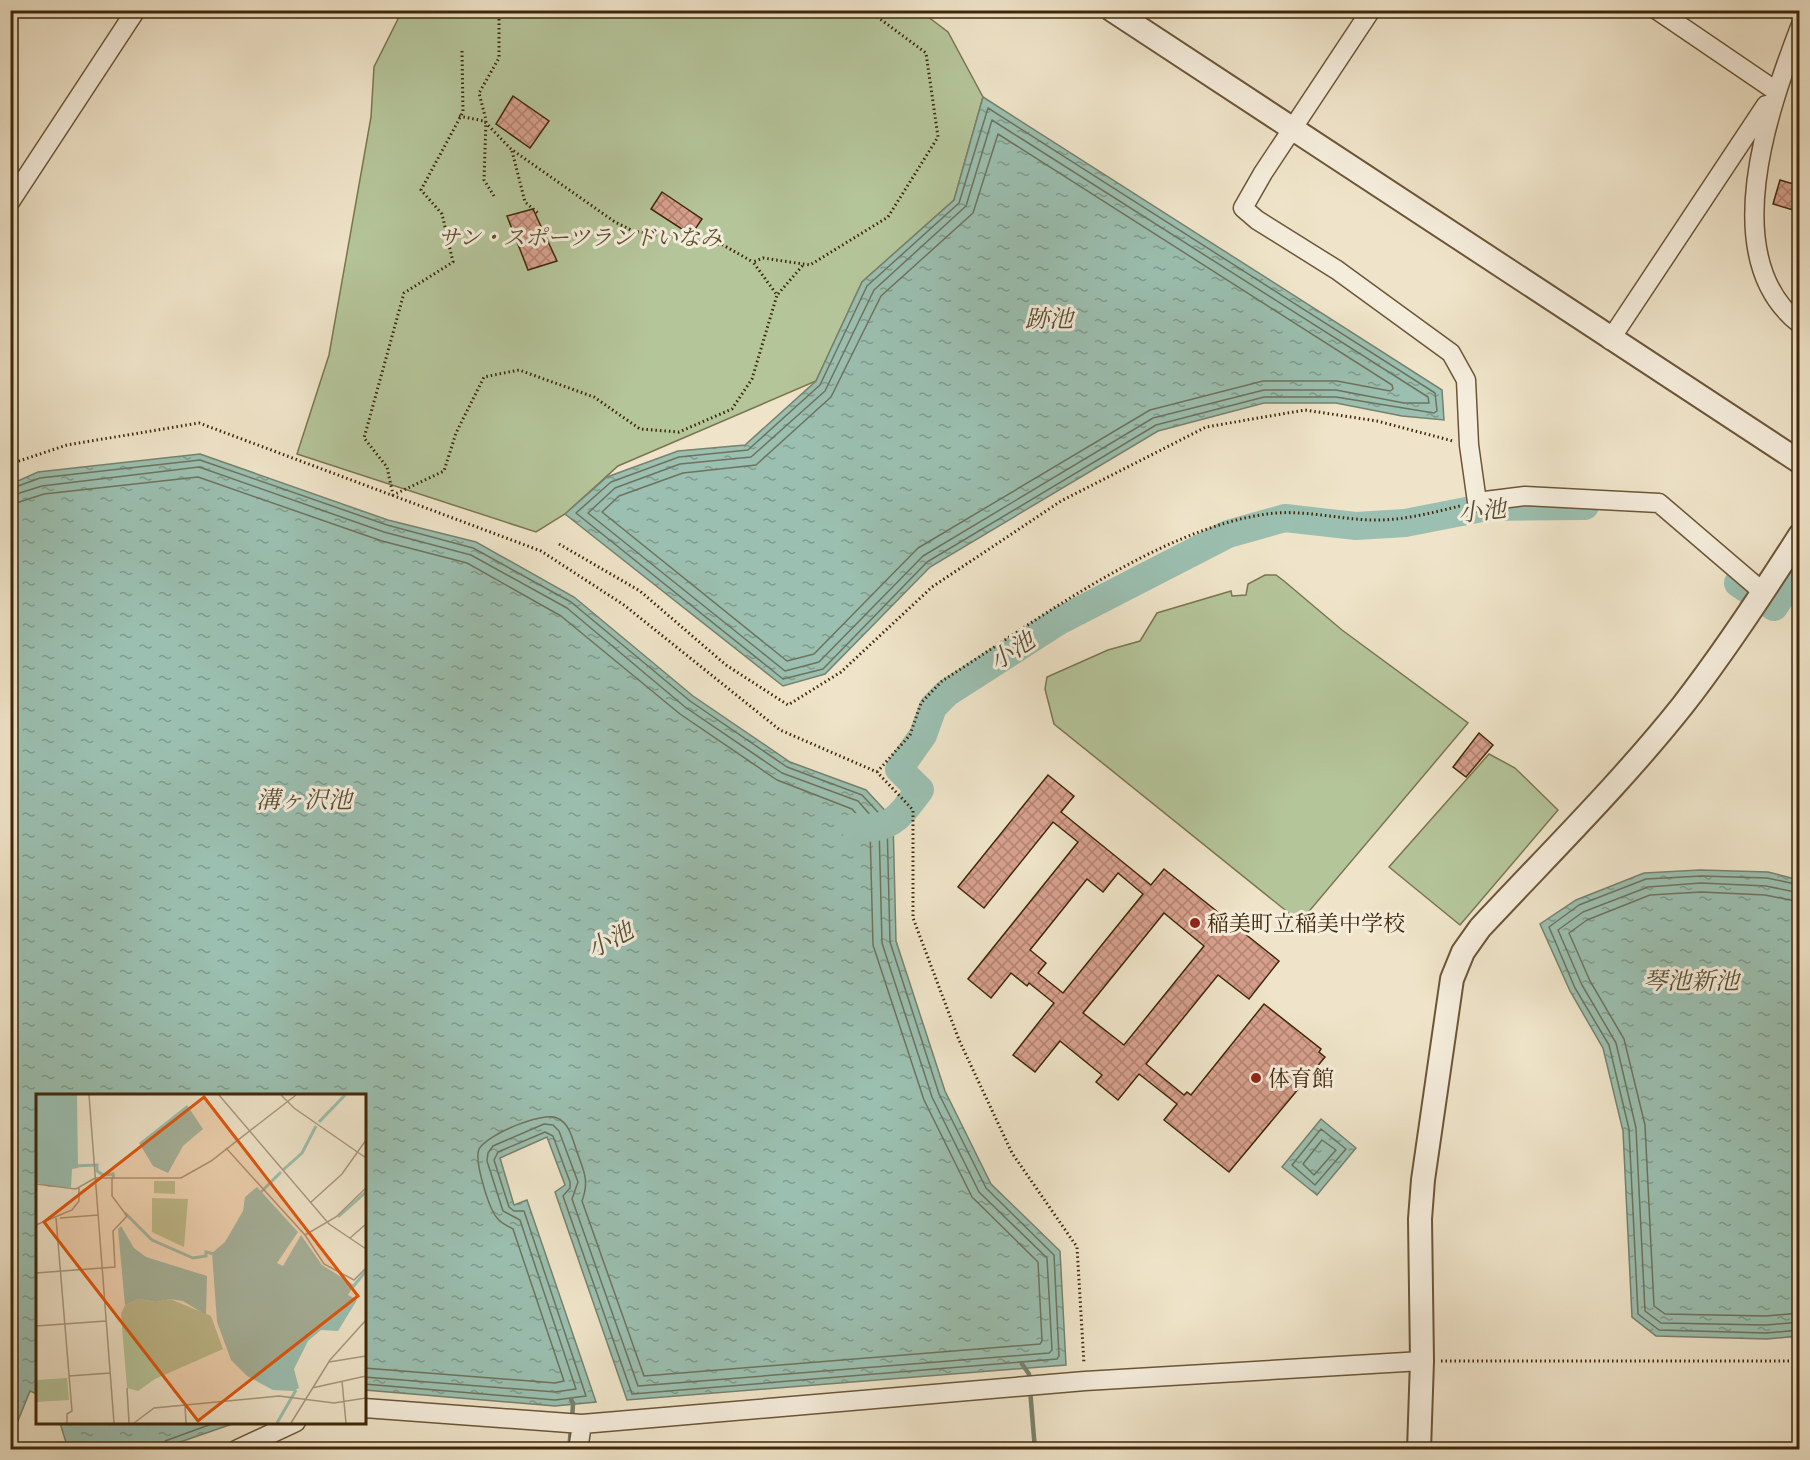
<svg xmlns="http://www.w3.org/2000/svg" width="1810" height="1460" viewBox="0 0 1810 1460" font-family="'IM FELL DW Pica','Noto Serif JP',serif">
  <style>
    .green { fill: #b5c59a; stroke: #7a7651; stroke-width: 1.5 }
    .water { fill: url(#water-ripples); stroke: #77826d; stroke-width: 1.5 }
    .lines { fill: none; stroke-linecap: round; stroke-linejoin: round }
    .shore { stroke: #6e735c; stroke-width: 1.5 }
    .stream { stroke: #77826d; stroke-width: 4.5 }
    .river { stroke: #9bbfb0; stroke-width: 28 }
    .building { fill: url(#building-cross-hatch); stroke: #402708; stroke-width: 1.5; fill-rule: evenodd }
    .minor-casing { stroke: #6c5638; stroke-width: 21 }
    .tertiary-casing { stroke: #6c5638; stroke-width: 26 }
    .path { stroke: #402708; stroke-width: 3; stroke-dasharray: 1.5 3; stroke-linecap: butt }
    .minor { stroke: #f5eddc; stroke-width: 18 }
    .tertiary { stroke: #f5eddc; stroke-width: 22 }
    .poi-dot { fill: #8f2418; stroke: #f5eddc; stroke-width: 2 }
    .labels { text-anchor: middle; stroke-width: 6; stroke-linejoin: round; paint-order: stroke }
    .park-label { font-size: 22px; font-style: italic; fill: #5d4e2c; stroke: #f5eddc }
    .poi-label { font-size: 22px; fill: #402708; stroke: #f5eddc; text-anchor: start }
    .water-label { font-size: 24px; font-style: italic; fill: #574d32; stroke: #f5eddc }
    .inset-river { fill: none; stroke: #9bbfb0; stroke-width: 3 }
    .inset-road { fill: none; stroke: #a9987c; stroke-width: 1.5 }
    .view { fill: #e0560c; fill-opacity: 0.15; stroke: #e0560c; stroke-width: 3 }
    .inset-edge { fill: none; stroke: #402708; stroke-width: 3 }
  </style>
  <defs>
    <pattern id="water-ripples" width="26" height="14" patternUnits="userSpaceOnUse" patternTransform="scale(1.5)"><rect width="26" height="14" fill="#9bbfb0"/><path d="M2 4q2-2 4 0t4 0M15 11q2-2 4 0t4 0" fill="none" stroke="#809b8d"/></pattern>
    <pattern id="building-cross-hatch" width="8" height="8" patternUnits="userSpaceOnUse" patternTransform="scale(1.5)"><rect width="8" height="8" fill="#d7a08d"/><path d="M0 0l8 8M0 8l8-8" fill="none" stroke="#b08271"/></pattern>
  </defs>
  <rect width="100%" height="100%" fill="#efe4c9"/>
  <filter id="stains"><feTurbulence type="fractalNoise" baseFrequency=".00333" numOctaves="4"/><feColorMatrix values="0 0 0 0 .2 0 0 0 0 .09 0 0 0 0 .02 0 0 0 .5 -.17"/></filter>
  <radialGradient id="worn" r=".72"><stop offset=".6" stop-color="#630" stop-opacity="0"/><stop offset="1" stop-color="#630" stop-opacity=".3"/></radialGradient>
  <path class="green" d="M919,10L948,32L983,97L954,200L862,282L816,381L618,466L565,514L536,532L297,454L329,355L371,117L374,67L402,11Z
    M1265,575H1276L1284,581L1342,630L1468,723L1300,922L1054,724L1045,689L1047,677L1108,650L1140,641L1157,613L1231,591L1232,596L1246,595L1248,584Z
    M1489,754L1515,768L1558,810L1460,925L1389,867Z"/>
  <path class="water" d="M983,97L1442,390L1444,420L1402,416L1336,403H1264L1158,431L930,567L825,674L783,686L565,514L607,477L678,451L745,445L816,381L862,282L954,200Z
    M200,454L388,520L476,542L574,597L693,696L790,762L866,790L893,819L896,941L945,1091L991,1184L1060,1251L1066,1365L627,1400L555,1192L565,1185L547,1137L500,1158L514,1205L527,1200L596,1402L555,1406L365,1390L364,1096H38L37,1394L30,1391L11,1438V484L38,472Z
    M1700,870L1768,872L1799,880V1336L1767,1339L1656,1336L1632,1317L1623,1131L1603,1048L1570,991L1540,924L1576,900L1644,873Z
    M1321,1119L1356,1148L1317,1195L1282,1167Z
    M60,1423V1422L235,1423L160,1449H68Z"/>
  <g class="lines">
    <path class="shore" d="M988,108L1435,393L1437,411L1434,413L1336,397H1264L1156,425L927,562L823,669L783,679L576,513L611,482L679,457L748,450L820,385L867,286L959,203Z
      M992,120L1428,397L1429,403H1404L1336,390H1264L1153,418L923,556L819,662L785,671L588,513L615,488L680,464L751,457L825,391L874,290L966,206Z
      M998,134L1392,385L1393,389L1390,391L1337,381H1263L1150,410L918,548L814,654L787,661L602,512L619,496L683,473L756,465L831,397L881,296L973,213Z
      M10,489L40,478L200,460L387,525L473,548L571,602L690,701L787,767L862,795L887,822L890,942L939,1094L986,1188L1054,1255L1059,1356L1057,1359L632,1394L563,1196L570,1188V1182L553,1136L545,1132L498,1152L494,1160L509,1207L514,1211H524L586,1396L555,1400L364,1384
      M10,496L42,486L199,467L384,532L471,555L567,608L685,707L782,773L858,801L879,825L882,943L932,1097L979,1192L1047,1258L1052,1350L1049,1353L638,1386L572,1199L578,1182L559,1131L553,1125L544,1124L493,1146L488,1153L487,1161L503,1211L520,1220L576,1389L555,1392L364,1377
      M10,505L44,494L198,477L382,541L467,563L561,616L680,714L777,780L852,809L870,829L873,945L924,1100L972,1197L1038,1262L1042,1341L1040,1344L644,1376L582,1201C590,1179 583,1170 576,1149C572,1137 569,1123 557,1118C543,1111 486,1135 479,1149C474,1161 489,1210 498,1219C502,1224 508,1226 513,1229L564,1381L555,1383L364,1368
      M1800,885L1767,878L1701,876L1646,879L1579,905L1549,927L1575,988L1609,1045L1629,1129L1638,1314L1659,1330L1766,1333L1800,1330
      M1800,893L1766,886L1701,883L1648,887L1583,912L1558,930L1582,985L1616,1043L1636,1128L1645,1311L1661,1323L1766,1325L1800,1322
      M1800,902L1765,895L1701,892L1650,895L1587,920L1569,933L1590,981L1624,1039L1645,1125L1654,1306L1665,1314L1766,1316L1800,1313
      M1321,1129L1346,1149L1315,1185L1292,1165Z
      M1322,1140L1336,1150L1314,1175L1303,1164Z
      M162,1450L165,1441L217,1422"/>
    <path class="stream" d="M1022,1364L1029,1374V1381
      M1030,1389L1035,1450
      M571,1399L573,1404L572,1420
      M569,1450L571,1428"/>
    <path class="river" d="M1738,583L1774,607L1800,567
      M855,827C891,832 900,816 920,790L899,769L923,735L933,707L947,693L1059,621L1228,534L1285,518L1356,526L1405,523L1487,507L1585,506"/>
  </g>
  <path class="building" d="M513,96L549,121L530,148L496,124Z
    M1780,180L1800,186V212L1773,204Z
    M662,192L702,219L691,235L651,209Z
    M533,209L557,261L528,270L507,216Z
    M1479,733L1493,745L1466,777L1453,767Z
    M1048,775L1074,796L1061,812L1151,885L1164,869L1279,961L1249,999L1218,975L1146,1064L1184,1095L1187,1092L1191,1095L1264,1004L1321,1049L1319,1052L1325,1057L1229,1172L1164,1120L1177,1104L1139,1074L1118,1100L1096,1082L1102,1075L1060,1041L1035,1072L1013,1055L1054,1003L1029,983L1027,986L1011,973L991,998L968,979L1078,842L1053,822L984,908L958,887ZM1118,873L1143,894L1063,993L1038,973L1046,963L1030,950L1087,879L1103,892ZM1164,913L1204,946L1124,1045L1083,1013Z"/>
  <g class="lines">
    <g class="minor-casing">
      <path id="minor" d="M1371,10L1263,173L1243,208L1257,220L1337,270L1451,353L1466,380L1469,445L1477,502L1525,496L1659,503L1763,592
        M1657,10L1776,91
        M1800,27C1769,108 1715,258 1800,324
        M10,202L136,10
        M1610,340L1766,105
        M364,1408L582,1424L1085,1381L1422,1361
        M236,1450L296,1422
        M578,1450L582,1424"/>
    </g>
    <g class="tertiary-casing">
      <path id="tertiary" d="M1112,10L1800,462
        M1419,1450L1422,1361L1420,1219L1423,1180L1452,979L1463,952L1480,928C1548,855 1621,783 1683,705C1725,651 1763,593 1800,535"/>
    </g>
    <path class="path" d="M462,51L463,112L421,190L442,214L453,262L404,293L364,438L387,467L393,495L444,471L456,433L484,377L519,370L594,397L640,429L679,432L732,409L752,379L777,295L753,262L763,258L810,265L888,217L938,137L926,53L868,10
      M459,116L484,121L511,149L615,222L633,231L723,245L753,262
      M512,151L525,202L538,213
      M494,196L484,180L486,120L479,93L499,58V10
      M778,294L804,264
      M10,464L67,445L199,423L541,551L624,605L780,730L877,772L913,810V918L959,1040L1012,1153L1077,1247L1084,1364
      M559,544L640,591L726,665L788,705L841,672L932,587L1061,501L1206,427L1305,410L1377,421L1453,441
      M877,772L910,735L921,703L942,681C1035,622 1158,529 1267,514C1301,509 1337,519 1371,520C1401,521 1431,513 1460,506
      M1441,1361H1800"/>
    <use href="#minor" class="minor"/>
    <use href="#tertiary" class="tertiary"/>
  </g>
  <g class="poi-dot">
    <circle cx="1195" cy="923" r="6"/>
    <circle cx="1256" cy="1078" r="6"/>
  </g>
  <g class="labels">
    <g class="park-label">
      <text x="580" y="245">サン・スポーツランドいなみ</text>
    </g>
    <g class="poi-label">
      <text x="1207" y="931">稲美町立稲美中学校</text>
      <text x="1268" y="1086">体育館</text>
    </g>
    <g class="water-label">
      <text x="1049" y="327">跡池</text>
      <text transform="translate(1482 511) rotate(-6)" y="8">小池</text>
      <text transform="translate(1012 651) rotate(-33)" y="8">小池</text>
      <text x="304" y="808">溝ヶ沢池</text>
      <text transform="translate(610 940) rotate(-28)" y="8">小池</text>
      <text x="1691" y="989">琴池新池</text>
    </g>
  </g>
  <g transform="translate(36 1094)">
    <rect width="330" height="330" fill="#efe4c9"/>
    <path d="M118,87H139V100L118,99ZM116,104L152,105L148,153L116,138ZM103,205L120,208L134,205L175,222L187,255L119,285L102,297L91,294L85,220L89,211ZM31,284L33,306L0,308V286Z" fill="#b5c59a"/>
    <path d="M0,1H41L42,74L36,75L35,93H13L0,88ZM151,11L167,35L147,52L132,79L117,72L103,49ZM221,93L262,138L241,169L247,172L265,141L286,171L318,191L312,201L321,206L302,237L285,236L272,247L258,275L263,294L257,297L237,296L211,282L195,266L181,228L176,159L189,148L207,117L209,103ZM85,132L98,154L110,163L171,182L170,221L147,207L134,205L120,208L103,205L89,211L82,135Z" fill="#9bbfb0"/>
    <path class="inset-river" d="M283,28L309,1M37,72L61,71V77L67,81L77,80L78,85M247,76L266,59L280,32M224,99L245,78M89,119L116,146L157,164L170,162V158L179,160M302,123L330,98M316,194L330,177M241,329L260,296"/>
    <path class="inset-road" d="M53,1L78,329M183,1L293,130L330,155M245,1L258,14L330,64M190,54L269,141L288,170L318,186L330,174M0,90L40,95L59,84H145L175,67L260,1M274,109L306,80L330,46M20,124L36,317L31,320V329M24,124L62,121M0,131L36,116L43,107V94M269,141L300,123L330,94M314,144L330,130M0,179L79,173L77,137L91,122L76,102V83M0,232L70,227M293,268L330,262M33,282L74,279M306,287L310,329M91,294L93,329M276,294L330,282M149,311L150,329M98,329L118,314L243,302L298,309L330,304M255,329L294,266L330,226"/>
    <path class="view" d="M168,3L322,202L162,327L8,128Z"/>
    <rect width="330" height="330" class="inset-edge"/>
  </g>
  <rect width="1810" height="1460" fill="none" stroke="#efe4c9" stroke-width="36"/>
  <rect x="12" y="12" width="1786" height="1436" fill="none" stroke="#402708" stroke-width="3"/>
  <rect x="18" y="18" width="1774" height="1424" fill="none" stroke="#402708" stroke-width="1.5"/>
  <rect width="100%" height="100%" filter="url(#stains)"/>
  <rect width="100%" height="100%" fill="url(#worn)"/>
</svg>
